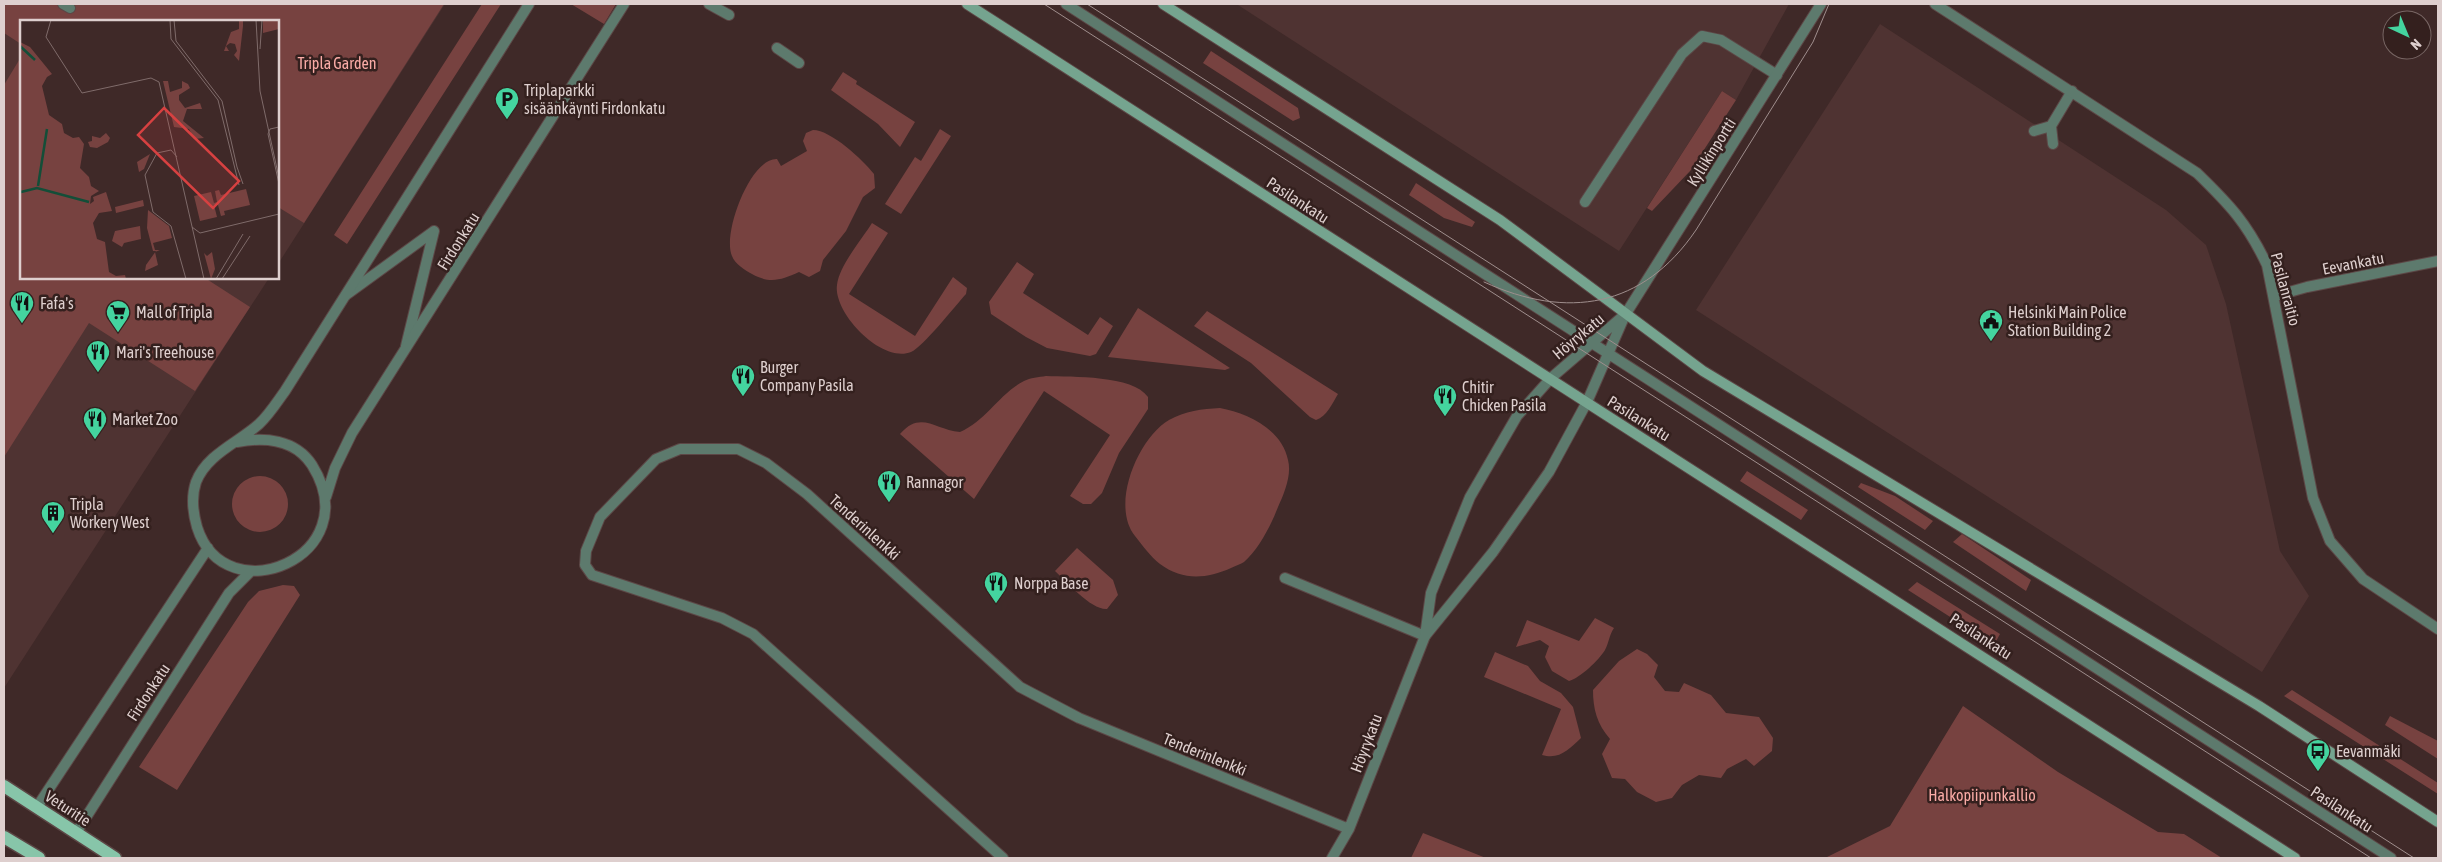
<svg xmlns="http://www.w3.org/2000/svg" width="2442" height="862" viewBox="0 0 2442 862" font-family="'Asap Condensed',sans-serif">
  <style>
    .built { fill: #4f3332 }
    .green { fill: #774240 }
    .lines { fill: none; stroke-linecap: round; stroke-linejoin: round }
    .lane-casing { stroke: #5c4746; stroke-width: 12 }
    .street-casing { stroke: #5c4746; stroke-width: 12 }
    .secondary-casing { stroke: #5c4746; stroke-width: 12 }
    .primary-casing { stroke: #5c4746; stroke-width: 15 }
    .lane { stroke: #5d7a6d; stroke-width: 10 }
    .street { stroke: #5d7a6d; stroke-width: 10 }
    .secondary { stroke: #75a48f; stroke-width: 10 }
    .primary { stroke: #87c5a9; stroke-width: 12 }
    .tram { stroke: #9f8e8d; stroke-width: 1 }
    .labels { text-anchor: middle; stroke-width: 5; stroke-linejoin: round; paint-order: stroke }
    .park-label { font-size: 16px; fill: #faaba6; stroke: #34201e }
    .poi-label { font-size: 16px; fill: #decfce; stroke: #34201e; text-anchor: start }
    .street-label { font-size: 16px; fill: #decfce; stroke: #34201e }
    .inset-river { fill: none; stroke: #134e38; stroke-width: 2.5 }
    .inset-road { fill: none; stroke: #7f6b6a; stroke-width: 1 }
    .view { fill: #d74141; fill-opacity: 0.15; stroke: #d74141; stroke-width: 2.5 }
    .inset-edge { fill: none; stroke: #decfce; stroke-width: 2.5 }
  </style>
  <rect width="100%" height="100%" fill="#3f2928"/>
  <path class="built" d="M4,4H445L278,264V21H21V278H269L4,688Z
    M1789,4L1736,100L1722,91L1619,251L1238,5Z
    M1880,24L2166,210L2206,245L2226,304L2280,551L2309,596L2262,672L1696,310Z"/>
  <path class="green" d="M4,4H444L304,223L278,207V21H21V44L4,33Z
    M482,4H501L347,244L334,235Z
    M571,4H616L604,24Z
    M1211,51L1298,108L1300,118L1293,121L1203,63Z
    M21,57V278H205L250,307L195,391L89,323L4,457V85Z
    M843,72L857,81L856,84L915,122L900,147L878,124L831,90Z
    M1722,91L1736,100L1691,170L1652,211L1647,208Z
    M940,129L951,136L901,214L885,204L915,157L921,161Z
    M813,130C831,130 863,160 874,174L875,188L863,197L846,231L823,260L820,271L809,277L799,272C781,280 770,284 752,274C745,270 735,264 732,256C722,234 750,158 777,159L781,166L807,151L803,141L806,133Z
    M1416,183L1475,222L1472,227L1444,218L1409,195Z
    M872,223L888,233L849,294L915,336L953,277L967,288L966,294C955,306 923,347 911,352C882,364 833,313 837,285C839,266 862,239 872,223Z
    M1017,262L1034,274L1023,293L1088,335L1100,317L1113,326L1096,354L1090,356L1047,348L1026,337L991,314L989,302Z
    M1138,308L1230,368L1225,370L1108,357Z
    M1207,311L1338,394C1332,404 1327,416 1316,420L1310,417L1251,363L1194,326Z
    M1046,376C1072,377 1133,375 1148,397V409L1119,453L1102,493L1091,504H1083L1070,496L1110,435L1044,391L974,499L900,434C921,410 935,430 960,432C986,421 999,394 1024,381C1030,378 1039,377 1046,376Z
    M1220,408C1247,413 1282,429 1288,460C1292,475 1284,494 1278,507C1271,525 1259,549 1244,562C1241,564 1235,566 1231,568C1206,579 1183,581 1160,564C1150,556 1143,546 1135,536C1110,505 1138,438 1169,420C1185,411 1202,409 1220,408Z
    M1747,471L1808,510L1801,520L1740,481Z
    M232 504a28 28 0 1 1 56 0a28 28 0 1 1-56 0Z
    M1861,483L1895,496L1933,521L1925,530L1858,487Z
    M1962,534L2031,580L2026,591L1953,542Z
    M1077,548L1113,580L1118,595L1107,609C1091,610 1067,582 1055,571Z
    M1917,582L2000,634L1994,645L1908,590Z
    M283,585L294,586L300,595L177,790L139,767L248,602L259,591Z
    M1595,618L1614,628C1609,635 1609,643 1605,650C1599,660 1580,678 1569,681L1552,671L1545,657L1549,646L1540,640L1516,647L1527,620L1579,641Z
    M1637,649L1647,654L1658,665L1654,677L1665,691L1679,692L1684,683L1711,695L1726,713L1759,717L1773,738L1772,751L1754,766L1746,759L1727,769L1721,778L1699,775L1682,785L1672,798L1656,802L1637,792L1625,779L1612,778L1602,754L1610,739C1597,724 1593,709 1593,690L1619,661Z
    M1495,652L1528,666L1540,681L1561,693L1573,707L1581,738C1569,749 1560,760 1542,755L1561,709L1484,677Z
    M2292,690L2438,783V794L2284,696Z
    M1963,706L2058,772L2158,832L2184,834L2222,858H1825L1890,826Z
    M2390,716L2438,741V759L2385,725Z
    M1423,833L1486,858H1411Z"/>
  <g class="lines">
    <g class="lane-casing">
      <path id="lane" d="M63,4L70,8
        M709,4L729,15
        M777,48L799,63
        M2051,126L2053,144
        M2034,131L2051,126L2072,91
        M1585,202L1682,54L1702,36L1721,40L1777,75
        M346,295L434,231
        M406,346L434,231
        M1285,578L1425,636"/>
    </g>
    <g class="street-casing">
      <path id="street" d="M1066,4L2391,858
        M1935,4L2197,173C2230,205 2247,223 2267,265L2313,498L2330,541L2363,579L2438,629
        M2275,296L2307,287L2438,261
        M237,442C264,437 295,439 312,465C369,556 225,616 197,527C193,513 191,497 196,482C207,454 238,443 259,424C269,415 277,402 285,391L529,4
        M326,497L335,468L352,433L624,4
        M1425,636L1431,593L1470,497L1517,416L1551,378L1622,317
        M37,807L208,548
        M76,833L229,593L251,571
        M1003,858L753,634L722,618L592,575L585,565L586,551L600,517L656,459L680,449H738L766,463L807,494L1020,687L1079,718L1349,829
        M1332,858L1349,829L1425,636L1493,552L1549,472L1587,402L1625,315L1821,4"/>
    </g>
    <g class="secondary-casing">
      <path id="secondary" d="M967,4L2295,858
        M1163,4L1500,220L1703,371L2259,706L2438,822"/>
    </g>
    <g class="primary-casing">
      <path id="primary" d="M4,786L115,858
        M4,837L39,858"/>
    </g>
    <use href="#lane" class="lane"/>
    <use href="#street" class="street"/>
    <use href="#secondary" class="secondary"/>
    <use href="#primary" class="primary"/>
    <path class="tram" d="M1044,4L2371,858
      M1087,4L2414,858
      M1484,282C1567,320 1643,308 1696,230L1813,42L1829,4"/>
  </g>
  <defs>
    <g id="parking-pin" transform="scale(1.25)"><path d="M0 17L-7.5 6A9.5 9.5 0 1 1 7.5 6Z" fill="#44d49f" stroke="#34201e"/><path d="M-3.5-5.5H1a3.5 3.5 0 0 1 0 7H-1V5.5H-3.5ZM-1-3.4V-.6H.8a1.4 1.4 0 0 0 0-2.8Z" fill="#111"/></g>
    <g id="restaurant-pin" transform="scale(1.25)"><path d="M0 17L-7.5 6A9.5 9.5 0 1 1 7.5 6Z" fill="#44d49f" stroke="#34201e"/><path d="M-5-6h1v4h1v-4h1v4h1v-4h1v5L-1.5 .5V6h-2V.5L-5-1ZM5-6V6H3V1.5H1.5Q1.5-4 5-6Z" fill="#111"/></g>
    <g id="supermarket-pin" transform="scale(1.25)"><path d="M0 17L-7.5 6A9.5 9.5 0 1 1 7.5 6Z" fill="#44d49f" stroke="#34201e"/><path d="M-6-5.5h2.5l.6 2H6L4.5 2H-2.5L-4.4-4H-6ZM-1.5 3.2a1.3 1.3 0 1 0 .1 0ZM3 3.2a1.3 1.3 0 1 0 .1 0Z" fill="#111"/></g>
    <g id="civic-pin" transform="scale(1.25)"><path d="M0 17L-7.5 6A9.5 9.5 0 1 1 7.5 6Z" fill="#44d49f" stroke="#34201e"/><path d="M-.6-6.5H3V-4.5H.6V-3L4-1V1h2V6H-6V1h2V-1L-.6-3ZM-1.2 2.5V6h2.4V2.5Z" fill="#111"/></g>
    <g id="building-pin" transform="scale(1.25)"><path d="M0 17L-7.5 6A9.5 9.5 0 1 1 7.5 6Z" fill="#44d49f" stroke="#34201e"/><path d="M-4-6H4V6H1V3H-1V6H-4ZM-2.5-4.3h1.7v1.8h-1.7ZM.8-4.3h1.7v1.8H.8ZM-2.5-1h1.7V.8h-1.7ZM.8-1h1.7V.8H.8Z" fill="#111"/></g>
    <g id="bus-pin" transform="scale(1.25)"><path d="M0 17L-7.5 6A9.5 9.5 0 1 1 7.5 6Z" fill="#44d49f" stroke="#34201e"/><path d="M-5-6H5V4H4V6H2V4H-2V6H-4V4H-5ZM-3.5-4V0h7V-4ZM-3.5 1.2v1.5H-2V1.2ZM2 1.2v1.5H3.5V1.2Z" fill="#111"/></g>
  </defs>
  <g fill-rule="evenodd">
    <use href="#parking-pin" x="507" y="99"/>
    <use href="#restaurant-pin" x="22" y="303"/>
    <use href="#supermarket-pin" x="118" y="312"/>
    <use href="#civic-pin" x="1991" y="321"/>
    <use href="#restaurant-pin" x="98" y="352"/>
    <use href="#restaurant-pin" x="743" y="376"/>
    <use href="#restaurant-pin" x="1445" y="396"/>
    <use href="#restaurant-pin" x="95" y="419"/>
    <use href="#restaurant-pin" x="889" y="482"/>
    <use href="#building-pin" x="53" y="513"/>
    <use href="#restaurant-pin" x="996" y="583"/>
    <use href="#bus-pin" x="2318" y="751"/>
  </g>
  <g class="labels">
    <g class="park-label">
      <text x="337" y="69">Tripla Garden</text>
      <text x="1982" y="801">Halkopiipunkallio</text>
    </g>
    <g class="poi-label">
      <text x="524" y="96">Triplaparkki<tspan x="524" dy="18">sisäänkäynti Firdonkatu</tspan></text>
      <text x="40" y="309">Fafa's</text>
      <text x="136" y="318">Mall of Tripla</text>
      <text x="2008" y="318">Helsinki Main Police<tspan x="2008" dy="18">Station Building 2</tspan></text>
      <text x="116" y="358">Mari's Treehouse</text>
      <text x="760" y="373">Burger<tspan x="760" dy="18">Company Pasila</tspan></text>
      <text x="1462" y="393">Chitir<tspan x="1462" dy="18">Chicken Pasila</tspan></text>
      <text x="112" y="425">Market Zoo</text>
      <text x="906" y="488">Rannagor</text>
      <text x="70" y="510">Tripla<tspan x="70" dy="18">Workery West</tspan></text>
      <text x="1014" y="589">Norppa Base</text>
      <text x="2336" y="757">Eevanmäki</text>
    </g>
    <g class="street-label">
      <text transform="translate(1711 152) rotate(-58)" y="6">Kyllikinportti</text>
      <text transform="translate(1298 200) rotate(33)" y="6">Pasilankatu</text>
      <text transform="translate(458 241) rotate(-58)" y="6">Firdonkatu</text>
      <text transform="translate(2353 263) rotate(-11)" y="6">Eevankatu</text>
      <text transform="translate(2286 289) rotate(75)" y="6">Pasilanraitio</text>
      <text transform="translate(1578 336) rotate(-40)" y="6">Höyrykatu</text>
      <text transform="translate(1639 418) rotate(32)" y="6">Pasilankatu</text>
      <text transform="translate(865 527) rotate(42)" y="6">Tenderinlenkki</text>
      <text transform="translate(1981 636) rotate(33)" y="6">Pasilankatu</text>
      <text transform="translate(148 692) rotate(-57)" y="6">Firdonkatu</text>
      <text transform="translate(1366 743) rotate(-69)" y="6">Höyrykatu</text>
      <text transform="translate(1205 754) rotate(22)" y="6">Tenderinlenkki</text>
      <text transform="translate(68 808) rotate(33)" y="6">Veturitie</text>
      <text transform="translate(2342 809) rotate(33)" y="6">Pasilankatu</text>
    </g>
  </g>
  <g transform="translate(20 20)">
    <rect width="259" height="259" fill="#3f2928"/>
    <path d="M219,0H223V6L219,41L214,35L217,31L215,24L210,23L206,26L209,31H204L211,12L219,9ZM243,0H259V9L243,13ZM0,22L10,27L32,54L27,57L22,66L29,95L42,104L44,113L53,118L59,117L64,124L60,148L69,157L71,166L79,171L71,176L70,184L74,181L73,177L86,172L92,191L79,193L73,203L77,219L85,222L89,252L96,256L105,255L106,259H0ZM143,61H148L150,72L162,68V61L168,64L170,68L159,75V80L165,88L180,83L182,89H167L163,101L184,118L174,119L169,109L154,107ZM86,113L90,118L88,122L77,128L70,127L68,122L72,121V116L80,118ZM130,134L124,149L119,152L117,142ZM226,169L230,185L204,191L205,195L201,196L198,185H194L197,197L180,201L174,176L191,172L194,183L197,182L195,171L199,170L201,175ZM123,180L124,186L96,193L95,187ZM128,190L149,206L152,218L133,223L135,230H140L135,232L138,245L125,251L126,245L136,231H133L127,208ZM120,206L121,219L104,223L102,227L92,221L95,211ZM192,232L195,249L191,259L184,233L187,236Z" fill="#774240"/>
    <path class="inset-river" d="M0,26L15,40M18,166L27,109M1,172L17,168L69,182"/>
    <path class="inset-road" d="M31,0L26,17L62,73L131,58L139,62L184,259M150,0L151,19L198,80L219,165M154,0L156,21L202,81L217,147M236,0L240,71L259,158M240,29L242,0M259,107L250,109L248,114L259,164M157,137L151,130L137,133L125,155L133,192L151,206L166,259M217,147L223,164M172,207L180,213L259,194M196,259L223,214M202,259L230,216"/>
    <path class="view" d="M144,88L219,161L193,188L118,115Z"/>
    <rect width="259" height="259" class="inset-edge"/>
  </g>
  <rect width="2442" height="862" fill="none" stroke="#decfce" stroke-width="10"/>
  <g transform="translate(2407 35) rotate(136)"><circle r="24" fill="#34201e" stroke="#786664"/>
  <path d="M0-4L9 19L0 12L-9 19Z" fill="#44d49f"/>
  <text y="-8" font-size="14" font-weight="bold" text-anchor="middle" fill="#decfce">N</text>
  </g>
</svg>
